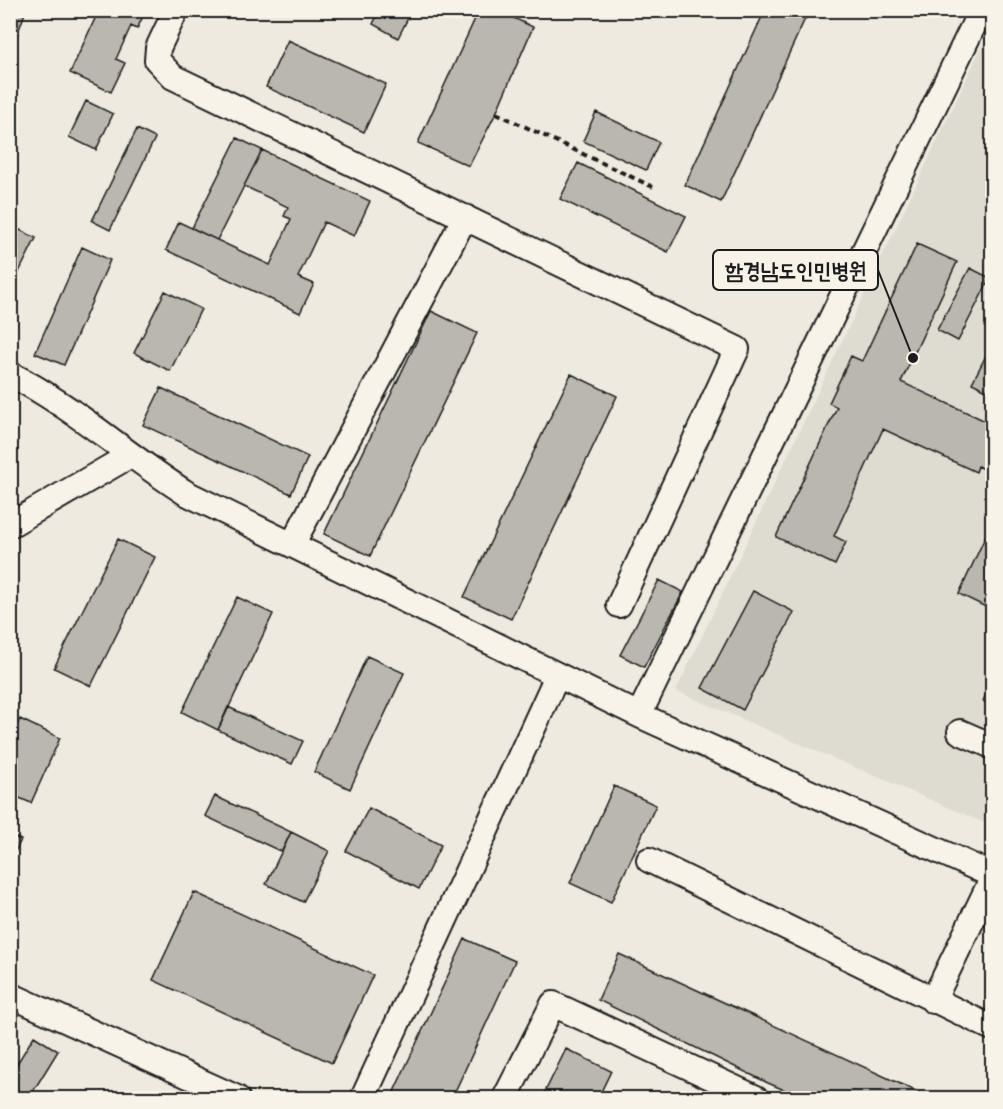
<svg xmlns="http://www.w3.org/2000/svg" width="1003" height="1109" viewBox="0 0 1003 1109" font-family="Itim,'Poor Story',sans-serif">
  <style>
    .built { fill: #dedbd1 }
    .building { fill: #bab7af; stroke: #1c1c1c; stroke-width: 1.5 }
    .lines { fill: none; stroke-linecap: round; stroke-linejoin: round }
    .minor-casing { stroke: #1c1c1c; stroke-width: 28 }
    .path { stroke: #1c1c1c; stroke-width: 4; stroke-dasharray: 6 4.5; stroke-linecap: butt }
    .minor { stroke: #f7f3e8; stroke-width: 24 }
    .leader { fill: none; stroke: #1c1c1c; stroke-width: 2 }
    .callout-dot { fill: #1c1c1c; stroke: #f7f3e8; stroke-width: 2 }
    .callout { fill: #f7f3e8; stroke: #1c1c1c; stroke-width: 2 }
    .callout-label { font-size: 22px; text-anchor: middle; font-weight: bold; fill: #1c1c1c }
  </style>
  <rect width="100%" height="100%" fill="#eeeae0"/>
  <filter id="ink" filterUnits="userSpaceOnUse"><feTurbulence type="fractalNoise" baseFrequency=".0167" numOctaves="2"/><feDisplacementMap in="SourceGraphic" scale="12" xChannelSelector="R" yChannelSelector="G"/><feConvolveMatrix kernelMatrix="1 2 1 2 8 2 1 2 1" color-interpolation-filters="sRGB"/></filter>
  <g filter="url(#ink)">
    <path class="built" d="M992,25V826L676,691Z"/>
    <path class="building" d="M10,10H26L15,41L10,39Z
      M99,10H139L144,14L137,29L131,26L116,59L125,63L111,92L70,73Z
      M380,10H412L398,38L373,24Z
      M479,10H497L533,27L496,113L469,166L418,143Z
      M765,10H809L721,202L685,185Z
      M288,40L386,84L364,132L266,87Z
      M86,101L113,114L96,150L69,137Z
      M596,112L659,142L646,170L583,141Z
      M137,129L155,138L110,230L92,221Z
      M237,138L262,150L217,240L192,228Z
      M262,150L370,201L354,236L324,222L298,277L314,284L300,313L166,250L179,222L270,265L291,219L284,216L288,207L244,186Z
      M578,163L686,216L668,252L560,199Z
      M10,225L36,238L10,290Z
      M917,244L957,262L901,382L992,424V473L978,466L976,472L883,429L834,536L846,542L835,565L776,537L837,407L829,403L851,356L862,361Z
      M82,247L110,260L64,365L35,353Z
      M970,268L990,278L958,341L937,330Z
      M165,291L201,309L170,371L134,353Z
      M431,311L477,333L370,556L324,534Z
      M992,344V393L972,383Z
      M571,374L617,396L511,619L464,597Z
      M161,388L308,457L291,494L143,425Z
      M992,522V610L959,594Z
      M118,539L155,557L91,686L54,668Z
      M659,580L683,592L644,667L620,655Z
      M753,591L794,612L743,710L702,688Z
      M237,597L273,614L218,730L182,712Z
      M367,656L404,673L350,789L314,772Z
      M992,681V706L983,701Z
      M228,707L303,741L292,764L218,730Z
      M20,719L60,738L31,803L10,794V740Z
      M614,786L656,805L611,902L570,883Z
      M215,796L291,832L282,852L205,816Z
      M369,808L441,845L419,889L346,851Z
      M291,832L329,851L303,902L266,884Z
      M10,835L21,840L10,861Z
      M194,892L373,975L332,1063L153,980Z
      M465,939L515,961L452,1098H391Z
      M619,954L931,1098H803L768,1083L598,1000Z
      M34,1036L58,1051L29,1098H10V1075Z
      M566,1049L611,1071L598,1098H542Z"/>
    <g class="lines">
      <g class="minor-casing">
        <path id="minor" d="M176,10L158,48L157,60L173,77L737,349L619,605
          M10,374C73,406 126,455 186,493L639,715L992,875
          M10,525L129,456
          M292,545L465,217
          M639,715L981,10
          M960,732L992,746
          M649,860L992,1028
          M10,995L237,1098
          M933,1001L992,879
          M363,1098L557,676
          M505,1098L553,1004L756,1098"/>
      </g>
      <path class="path" d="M496,113L653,187"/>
      <use href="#minor" class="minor"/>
    </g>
  </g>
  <path class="leader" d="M913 358L878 270"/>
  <circle class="callout-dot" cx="913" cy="358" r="6"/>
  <rect class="callout" x="713" y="250" width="165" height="40" rx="6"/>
  <g class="callout-label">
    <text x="796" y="278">함경남도인민병원</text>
  </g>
  <rect width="1003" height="1109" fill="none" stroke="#f7f3e8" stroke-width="36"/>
  <rect x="18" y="18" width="967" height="1073" fill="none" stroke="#1c1c1c" stroke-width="2" filter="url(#ink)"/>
</svg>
